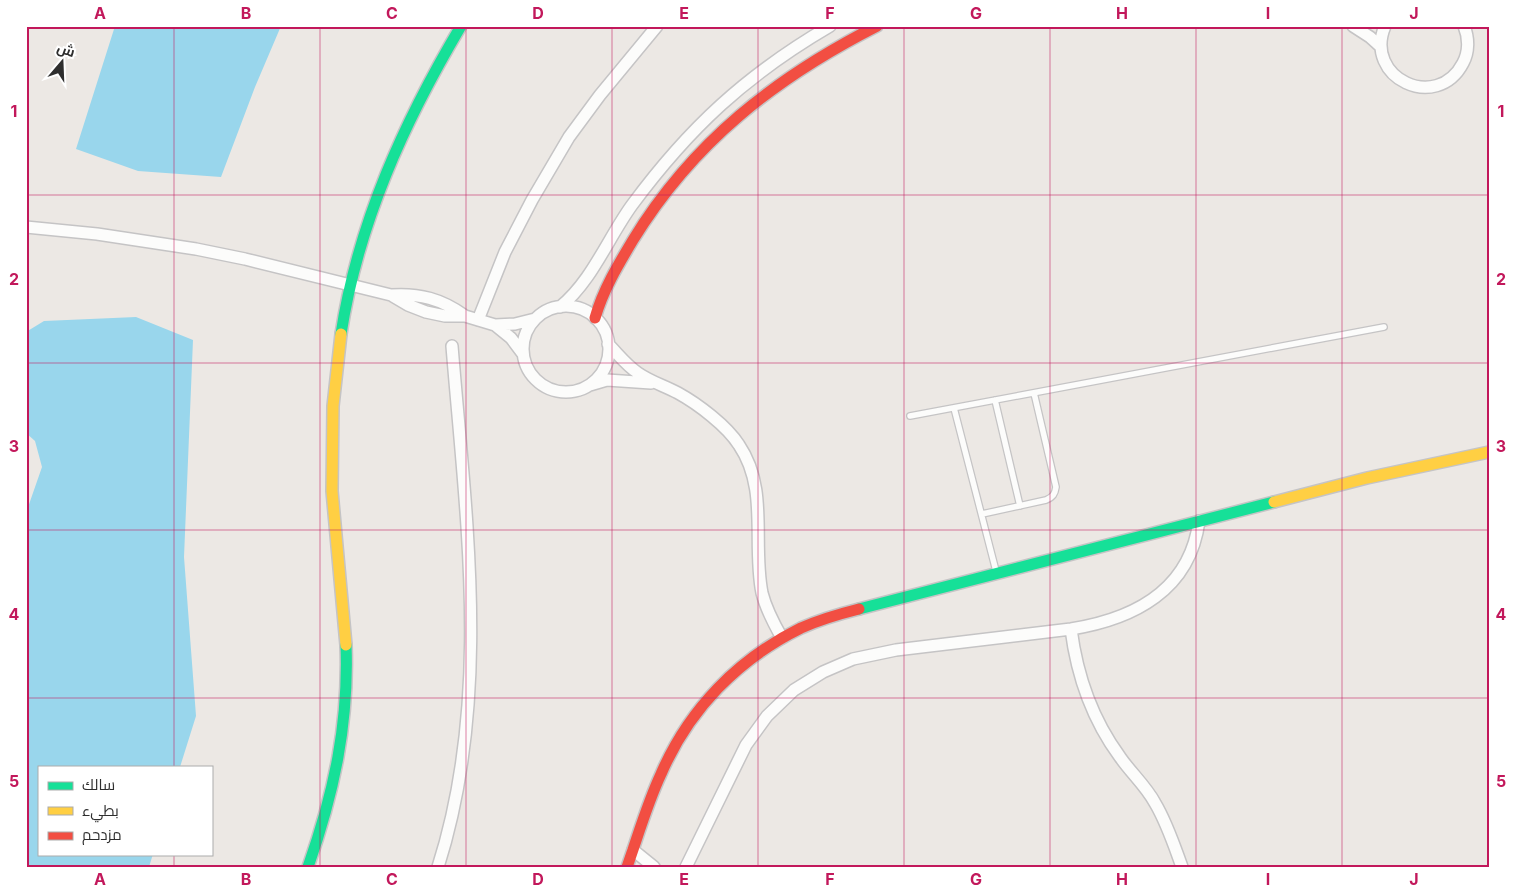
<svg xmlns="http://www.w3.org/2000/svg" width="1515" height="893" viewBox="0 0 1515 893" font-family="Inter,Cairo,sans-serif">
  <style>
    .water { fill: #99d6ec }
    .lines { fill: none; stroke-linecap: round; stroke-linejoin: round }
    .lane-casing { stroke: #c5c4c5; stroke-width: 8 }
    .street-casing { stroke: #c5c4c5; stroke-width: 14 }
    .fast-casing { stroke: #c5c4c5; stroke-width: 14 }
    .slow-casing { stroke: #c5c4c5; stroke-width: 14 }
    .jam-casing { stroke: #c5c4c5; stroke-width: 14 }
    .lane { stroke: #fcfcfb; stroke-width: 5.5 }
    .street { stroke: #fcfcfb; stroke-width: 11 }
    .fast { stroke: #16e098; stroke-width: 11 }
    .slow { stroke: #ffcf43; stroke-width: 11 }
    .jam { stroke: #f24e42; stroke-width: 11 }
    .grid { fill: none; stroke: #c2185b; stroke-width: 1; stroke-opacity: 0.55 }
    .neatline { fill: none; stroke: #c2185b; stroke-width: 2 }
    .grid-label { font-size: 16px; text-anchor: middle; font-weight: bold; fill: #c2185b }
  </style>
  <rect width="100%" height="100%" fill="#ece8e4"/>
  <path class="water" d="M115,26H281L255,87L221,177L138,171L76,149Z
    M136,317L193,340L184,557L196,716L180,767H39V854H153L149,867H26V513L42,467L35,441L26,433V332L44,321Z"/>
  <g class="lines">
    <g class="lane-casing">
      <path id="lane" d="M995,400L1020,506
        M954,408L996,571
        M910,416L1384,327
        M982,514L1046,500C1053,497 1055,494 1056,487L1034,393"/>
    </g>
    <g class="street-casing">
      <path id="street" d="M1353,26L1370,37L1381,47
        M1385,26C1363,78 1437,113 1463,63C1469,52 1469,38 1464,26
        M26,227L97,234L196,249L245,259L391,295L408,305L426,312L445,316H465L495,325L515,324L535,319
        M391,295C419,293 442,299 465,316
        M523 349a43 43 0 1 1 86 0a43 43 0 1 1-86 0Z
        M560,307C592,281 608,238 632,205C689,128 746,75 830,26
        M478,320L505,252L532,200L569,137L600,95L657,26
        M495,325L511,338L523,354
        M608,344C618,354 626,365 638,373C651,382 665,386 678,393C698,404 727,426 739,445C769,489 752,543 762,593C766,609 774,624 782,638
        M590,385L607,380L651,383
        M1071,629C1077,676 1092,719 1120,757C1131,773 1146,786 1155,803C1167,823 1174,845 1182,867
        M633,850L654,867
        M438,867C492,698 466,519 452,346
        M686,867L746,745L767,716L794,690L823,672L853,659L896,650L1071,629C1134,619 1190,590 1199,521"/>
    </g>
    <g class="fast-casing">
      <path id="fast" d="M341,334C358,223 404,122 461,26
        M859,609L1274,502
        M308,867C334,793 349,723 346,645"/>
    </g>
    <g class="slow-casing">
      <path id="slow" d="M341,334L333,406L332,491L346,645
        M1274,502L1367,478L1489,452"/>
    </g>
    <g class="jam-casing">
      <path id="jam" d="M595,318C603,290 618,265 633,240C693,142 775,78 877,26
        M627,867C638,836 647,804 661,774C689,709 738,659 801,628C819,620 839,614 859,609"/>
    </g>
    <use href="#lane" class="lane"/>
    <use href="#street" class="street"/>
    <use href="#fast" class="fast"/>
    <use href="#slow" class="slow"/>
    <use href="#jam" class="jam"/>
  </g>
  <path class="grid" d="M174,26V767M320,26V867M466,26V867M612,26V867M758,26V867M904,26V867M1050,26V867M1196,26V867M1342,26V867M26,195H1489M26,363H1489M26,530H1489M26,698H1489M174,854V867"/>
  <rect width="1515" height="893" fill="none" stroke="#ffffff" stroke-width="55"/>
  <rect x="38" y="766" width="175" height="90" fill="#ffffff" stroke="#ababab"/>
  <rect x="48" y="782" width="25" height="8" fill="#16e098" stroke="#ababab"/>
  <text x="82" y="790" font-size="15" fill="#2e2e2e">سالك</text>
  <rect x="48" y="807" width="25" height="8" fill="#ffcf43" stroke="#ababab"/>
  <text x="82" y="816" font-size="15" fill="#2e2e2e">بطيء</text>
  <rect x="48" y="832" width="25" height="8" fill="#f24e42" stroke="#ababab"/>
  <text x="82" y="840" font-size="15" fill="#2e2e2e">مزدحم</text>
  <g transform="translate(62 62) rotate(19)" stroke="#ffffff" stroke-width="4" paint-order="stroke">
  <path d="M0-4L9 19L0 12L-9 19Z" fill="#2e2e2e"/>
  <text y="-8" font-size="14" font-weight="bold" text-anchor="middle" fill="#2e2e2e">ش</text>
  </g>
  <rect x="28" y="28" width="1460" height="838" class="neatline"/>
  <g class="grid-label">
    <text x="100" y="19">A</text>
    <text x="246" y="19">B</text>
    <text x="392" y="19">C</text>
    <text x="538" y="19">D</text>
    <text x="684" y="19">E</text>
    <text x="830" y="19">F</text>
    <text x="976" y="19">G</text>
    <text x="1122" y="19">H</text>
    <text x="1268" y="19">I</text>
    <text x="1414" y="19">J</text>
    <text x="14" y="117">1</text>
    <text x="1501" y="117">1</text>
    <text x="14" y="285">2</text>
    <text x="1501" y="285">2</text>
    <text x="14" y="452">3</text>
    <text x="1501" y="452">3</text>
    <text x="14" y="620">4</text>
    <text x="1501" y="620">4</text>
    <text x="14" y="787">5</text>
    <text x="1501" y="787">5</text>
    <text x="100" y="885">A</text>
    <text x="246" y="885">B</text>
    <text x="392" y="885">C</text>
    <text x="538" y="885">D</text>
    <text x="684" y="885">E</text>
    <text x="830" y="885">F</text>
    <text x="976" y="885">G</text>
    <text x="1122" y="885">H</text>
    <text x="1268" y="885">I</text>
    <text x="1414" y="885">J</text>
  </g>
</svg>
